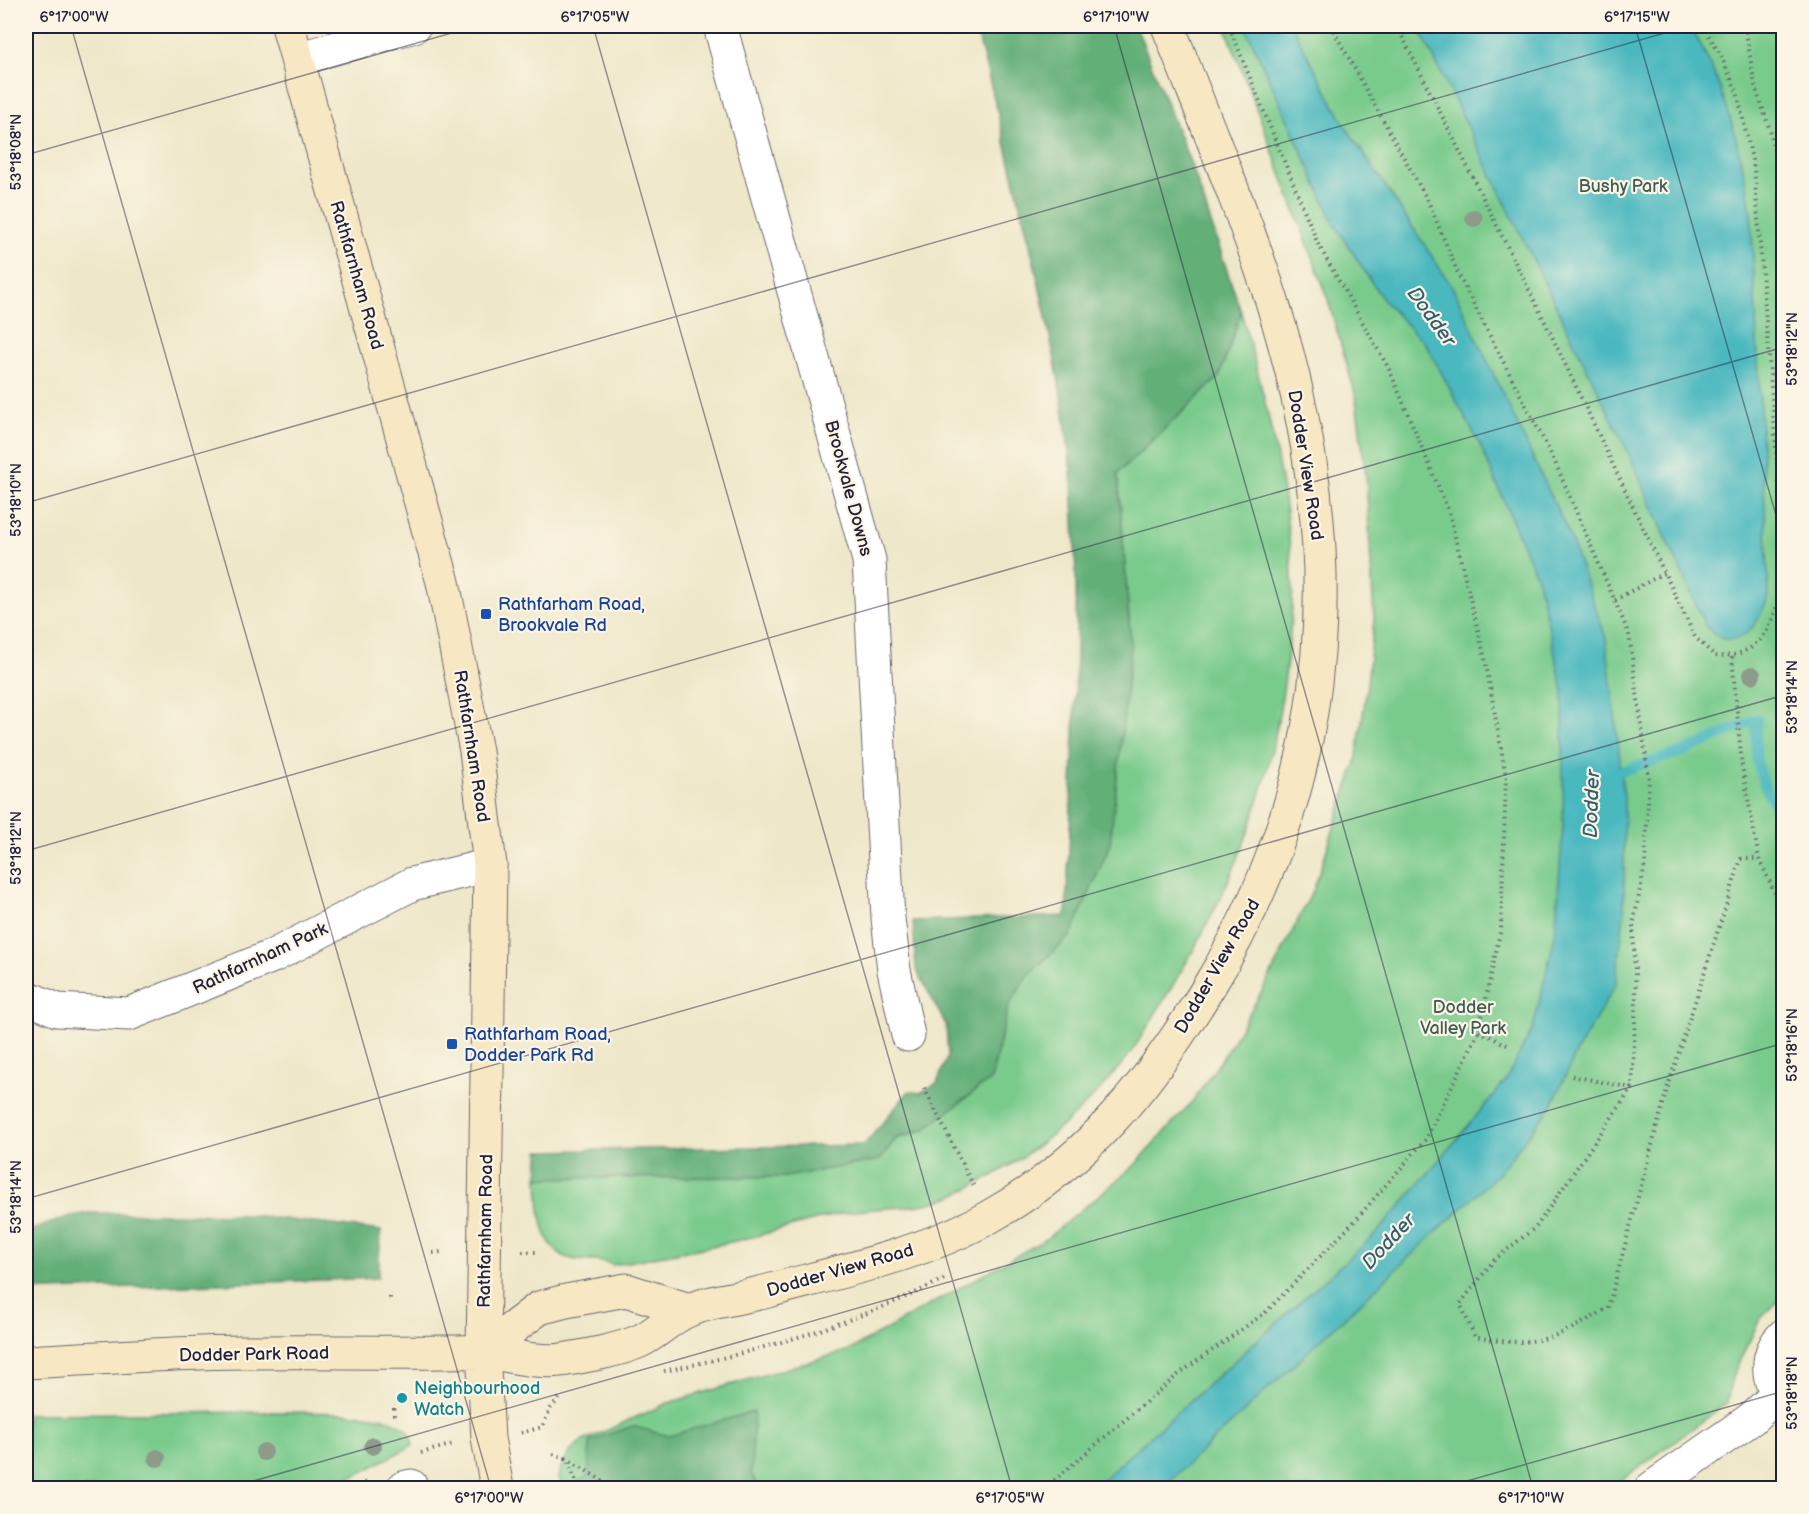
<svg xmlns="http://www.w3.org/2000/svg" width="1809" height="1514" viewBox="0 0 1809 1514" font-family="'Balsamiq Sans',sans-serif">
  <style>
    .green { fill: #79cb8c; stroke: #4e7664; stroke-width: 1.5 }
    .forest { fill: #62af78; stroke: #42685a; stroke-width: 1.5 }
    .water { fill: #49b8bf; stroke: #366d7d; stroke-width: 1.5 }
    .lines { fill: none; stroke-linecap: round; stroke-linejoin: round }
    .stream { stroke: #49b8bf; stroke-width: 10 }
    .street-casing { stroke: #69676d; stroke-width: 35 }
    .secondary-casing { stroke: #69676d; stroke-width: 35 }
    .path { stroke: #69676d; stroke-width: 4; stroke-dasharray: 1.5 4.5; stroke-linecap: butt }
    .street { stroke: #fff; stroke-width: 33 }
    .secondary { stroke: #f7e8c3; stroke-width: 33 }
    .tree { fill: #8e9b8a }
    .ticks { fill: none; stroke: #22223b; stroke-width: 1.5; stroke-opacity: 0.45 }
    .transit-dot { fill: #1a4fb4; stroke: #fcf5e5; stroke-width: 2 }
    .culture-dot { fill: #0f9aa8; stroke: #fcf5e5; stroke-width: 2 }
    .labels { text-anchor: middle; stroke-width: 4.5; stroke-linejoin: round; paint-order: stroke }
    .park-label { font-size: 18px; fill: #405d57; stroke: #fcf5e5 }
    .street-label { font-size: 18px; fill: #22223b; stroke: #fcf5e5 }
    .transit-label { font-size: 18px; fill: #164399; stroke: #fcf5e5; text-anchor: start }
    .culture-label { font-size: 18px; fill: #0d838f; stroke: #fcf5e5; text-anchor: start }
    .water-label { font-size: 20px; font-style: italic; fill: #325e70; stroke: #fcf5e5 }
    .neatline { fill: none; stroke: #22223b; stroke-width: 2 }
    .ticks-label { font-size: 15px; text-anchor: middle; fill: #22223b }
  </style>
  <rect width="100%" height="100%" fill="#fcf5e5"/>
  <filter id="ink" filterUnits="userSpaceOnUse"><feTurbulence type="fractalNoise" baseFrequency=".0167" numOctaves="2"/><feDisplacementMap in="SourceGraphic" scale="12" xChannelSelector="R" yChannelSelector="G"/><feConvolveMatrix kernelMatrix="1 2 1 2 8 2 1 2 1" color-interpolation-filters="sRGB"/></filter>
  <filter id="wash" filterUnits="userSpaceOnUse"><feTurbulence type="fractalNoise" baseFrequency=".008" numOctaves="4" result="noise"/><feDisplacementMap in="SourceGraphic" scale="24" xChannelSelector="R" yChannelSelector="G"/><feGaussianBlur stdDeviation="1.35" result="paint"/><feColorMatrix in="noise" values="0 0 0 0 0 0 0 0 0 0 0 0 0 0 0 0 0 1.4 0 .05"/><feComposite in="paint" operator="in"/></filter>
  <g filter="url(#wash)">
    <rect width="100%" height="100%" fill="#eee7c9"/>
    <path class="green" d="M1225,26H1783L1784,1296L1760,1319L1732,1377L1727,1403L1611,1488H562L559,1478L561,1467L570,1452L583,1441L668,1403L850,1350L1046,1239L1134,1166L1192,1102L1227,1051L1265,986L1314,888L1356,762L1366,693L1374,619L1366,476L1355,393L1326,293Z
      M1241,312C1265,395 1287,485 1292,573C1294,602 1290,632 1287,661C1272,791 1234,888 1165,998C1153,1017 1142,1038 1128,1056C1083,1115 1017,1170 947,1198C916,1210 879,1206 846,1213C810,1220 776,1232 740,1240C698,1250 655,1256 613,1265C595,1258 588,1263 572,1259C539,1252 539,1204 538,1178L785,1177L925,1129L991,1079L1008,1007L1027,976L1071,935L1131,647L1118,473L1219,377Z
      M284,1412C313,1413 384,1409 405,1428C410,1433 412,1439 413,1445L332,1488H26V1414Z"/>
    <path class="forest" d="M975,26H1136L1194,172L1241,312L1219,377L1118,473L1131,647L1110,845L1071,935L1027,976L1008,1007L991,1079L925,1129L897,1137L880,1160L785,1177L538,1178L539,1151L864,1145L909,1091L920,1093L937,1083L948,1055L946,1025L916,969L913,921L1066,916C1072,773 1082,628 1072,486C1066,404 1048,324 1030,245C1012,172 995,98 975,26Z
      M90,1213L250,1215L381,1231L378,1278L26,1291V1232L70,1216Z
      M754,1411L751,1474L760,1488H566L588,1476L590,1441L632,1426L669,1436Z"/>
    <path class="water" d="M1245,26H1292L1346,127L1453,288L1569,534L1606,638L1624,796V913L1616,984L1577,1051L1551,1107L1496,1176L1162,1488H1093L1379,1231L1457,1139L1506,1080L1533,1028L1555,936L1563,824V690L1538,580L1480,445L1427,346L1383,300L1336,227Z
      M1418,26H1690C1725,84 1740,146 1751,212L1769,593C1761,624 1736,660 1705,625L1626,448Z"/>
    <g class="lines">
      <path class="stream" d="M1610,775L1685,751L1757,719C1752,768 1761,780 1784,822"/>
    </g>
  </g>
  <g filter="url(#ink)">
    <g class="lines">
      <g class="street-casing">
        <path id="street" d="M720,26L869,560L888,918L894,970L908,1035
          M297,59L414,26
          M26,997L57,1010L129,1014L273,956L412,884L490,865
          M1784,1335C1764,1354 1766,1383 1784,1402
          M403,1488L411,1486
          M1652,1488L1751,1419L1777,1395"/>
      </g>
      <g class="secondary-casing">
        <path id="secondary" d="M288,26L443,582L476,751L490,865L483,1351L488,1438L497,1488
          M483,1351L539,1308L566,1301L626,1290L689,1310
          M26,1362C84,1359 142,1355 200,1353C282,1350 363,1353 445,1352C460,1352 476,1351 491,1353C514,1356 538,1363 561,1360C585,1356 617,1351 640,1341C657,1333 671,1317 689,1310C713,1300 743,1298 768,1291C842,1271 923,1254 989,1217C1086,1163 1148,1086 1205,993C1341,773 1348,541 1271,298C1241,206 1203,116 1168,26"/>
      </g>
      <path class="path" d="M1331,26L1429,203L1460,278L1554,460L1629,634L1649,780L1645,865L1633,925L1636,1000L1632,1088L1536,1227L1494,1260L1460,1304L1475,1337C1536,1349 1556,1339 1608,1308L1668,1086L1741,859H1759
        M1397,26L1546,324L1695,637L1715,656C1782,659 1781,587 1783,538L1754,168L1737,92L1720,54L1703,26
        M1745,26L1755,86L1771,133L1779,178L1784,230
        M1777,448L1784,422
        M1615,600L1664,573
        M1732,657L1742,766L1759,859L1784,912
        M1479,1031L1511,1047
        M1572,1076L1632,1088
        M924,1088L974,1187
        M522,1252H540
        M433,1253L441,1252
        M390,1297V1302
        M664,1371C761,1351 854,1324 944,1279
        M394,1408V1416
        M521,1433L542,1427L551,1408L561,1397
        M421,1453L454,1444
        M553,1454L566,1458L579,1488
        M566,1458L614,1488
        M354,1488L369,1480
        M1045,1488L1180,1373L1265,1313L1353,1223L1426,1139L1479,1031L1501,928L1506,776L1485,659L1449,512L1389,369L1318,244L1229,26"/>
      <use href="#street" class="street"/>
      <use href="#secondary" class="secondary"/>
    </g>
    <g class="tree">
      <circle cx="1474" cy="218" r="9"/>
      <circle cx="1752" cy="675" r="9"/>
      <circle cx="373" cy="1446" r="9"/>
      <circle cx="264" cy="1452" r="9"/>
      <circle cx="157" cy="1458" r="9"/>
    </g>
  </g>
  <path class="ticks" d="M71,26L491,1488M593,26L1012,1488M1114,26L1533,1488M1635,26L1784,543M26,155L476,26M26,503L1689,26M26,851L1784,347M26,1199L1784,695M229,1488L1784,1043M1442,1488L1784,1391"/>
  <g class="transit-dot">
    <rect x="480" y="608" width="12" height="12" rx="3"/>
    <rect x="446" y="1038" width="12" height="12" rx="3"/>
  </g>
  <circle class="culture-dot" cx="402" cy="1398" r="6"/>
  <g class="labels">
    <g class="park-label">
      <text x="1623" y="192">Bushy Park</text>
      <text x="1463" y="1013">Dodder<tspan x="1463" dy="21">Valley Park</tspan></text>
    </g>
    <g class="street-label">
      <text transform="translate(357 275) rotate(74)" y="6">Rathfarnham Road</text>
      <text transform="translate(1306 465) rotate(81)" y="6">Dodder View Road</text>
      <text transform="translate(849 488) rotate(75)" y="6">Brookvale Downs</text>
      <text transform="translate(472 746) rotate(81)" y="6">Rathfarnham Road</text>
      <text transform="translate(260 958) rotate(-25)" y="6">Rathfarnham Park</text>
      <text transform="translate(1217 966) rotate(-60)" y="6">Dodder View Road</text>
      <text transform="translate(485 1231) rotate(-89)" y="6">Rathfarnham Road</text>
      <text transform="translate(840 1270) rotate(-16)" y="6">Dodder View Road</text>
      <text transform="translate(254 1354) rotate(-1)" y="6">Dodder Park Road</text>
    </g>
    <g class="transit-label">
      <text x="498" y="610">Rathfarham Road,<tspan x="498" dy="21">Brookvale Rd</tspan></text>
      <text x="464" y="1040">Rathfarham Road,<tspan x="464" dy="21">Dodder Park Rd</tspan></text>
    </g>
    <g class="culture-label">
      <text x="414" y="1394">Neighbourhood<tspan x="414" dy="21">Watch</tspan></text>
    </g>
    <g class="water-label">
      <text transform="translate(1432 316) rotate(54)" y="7">Dodder</text>
      <text transform="translate(1591 804) rotate(-88)" y="7">Dodder</text>
      <text transform="translate(1388 1241) rotate(-47)" y="7">Dodder</text>
    </g>
  </g>
  <rect width="1809" height="1514" fill="none" stroke="#fcf5e5" stroke-width="66"/>
  <rect x="33" y="33" width="1743" height="1448" class="neatline"/>
  <g class="ticks-label">
    <text x="74" y="22">6°17'00"W</text>
    <text x="595" y="22">6°17'05"W</text>
    <text x="1116" y="22">6°17'10"W</text>
    <text x="1637" y="22">6°17'15"W</text>
    <text transform="translate(16 152) rotate(-90)" y="5">53°18'08"N</text>
    <text transform="translate(1792 349) rotate(-90)" y="5">53°18'12"N</text>
    <text transform="translate(16 500) rotate(-90)" y="5">53°18'10"N</text>
    <text transform="translate(1792 697) rotate(-90)" y="5">53°18'14"N</text>
    <text transform="translate(16 848) rotate(-90)" y="5">53°18'12"N</text>
    <text transform="translate(1792 1045) rotate(-90)" y="5">53°18'16"N</text>
    <text transform="translate(16 1197) rotate(-90)" y="5">53°18'14"N</text>
    <text transform="translate(1792 1393) rotate(-90)" y="5">53°18'18"N</text>
    <text x="489" y="1503">6°17'00"W</text>
    <text x="1010" y="1503">6°17'05"W</text>
    <text x="1531" y="1503">6°17'10"W</text>
  </g>
</svg>
